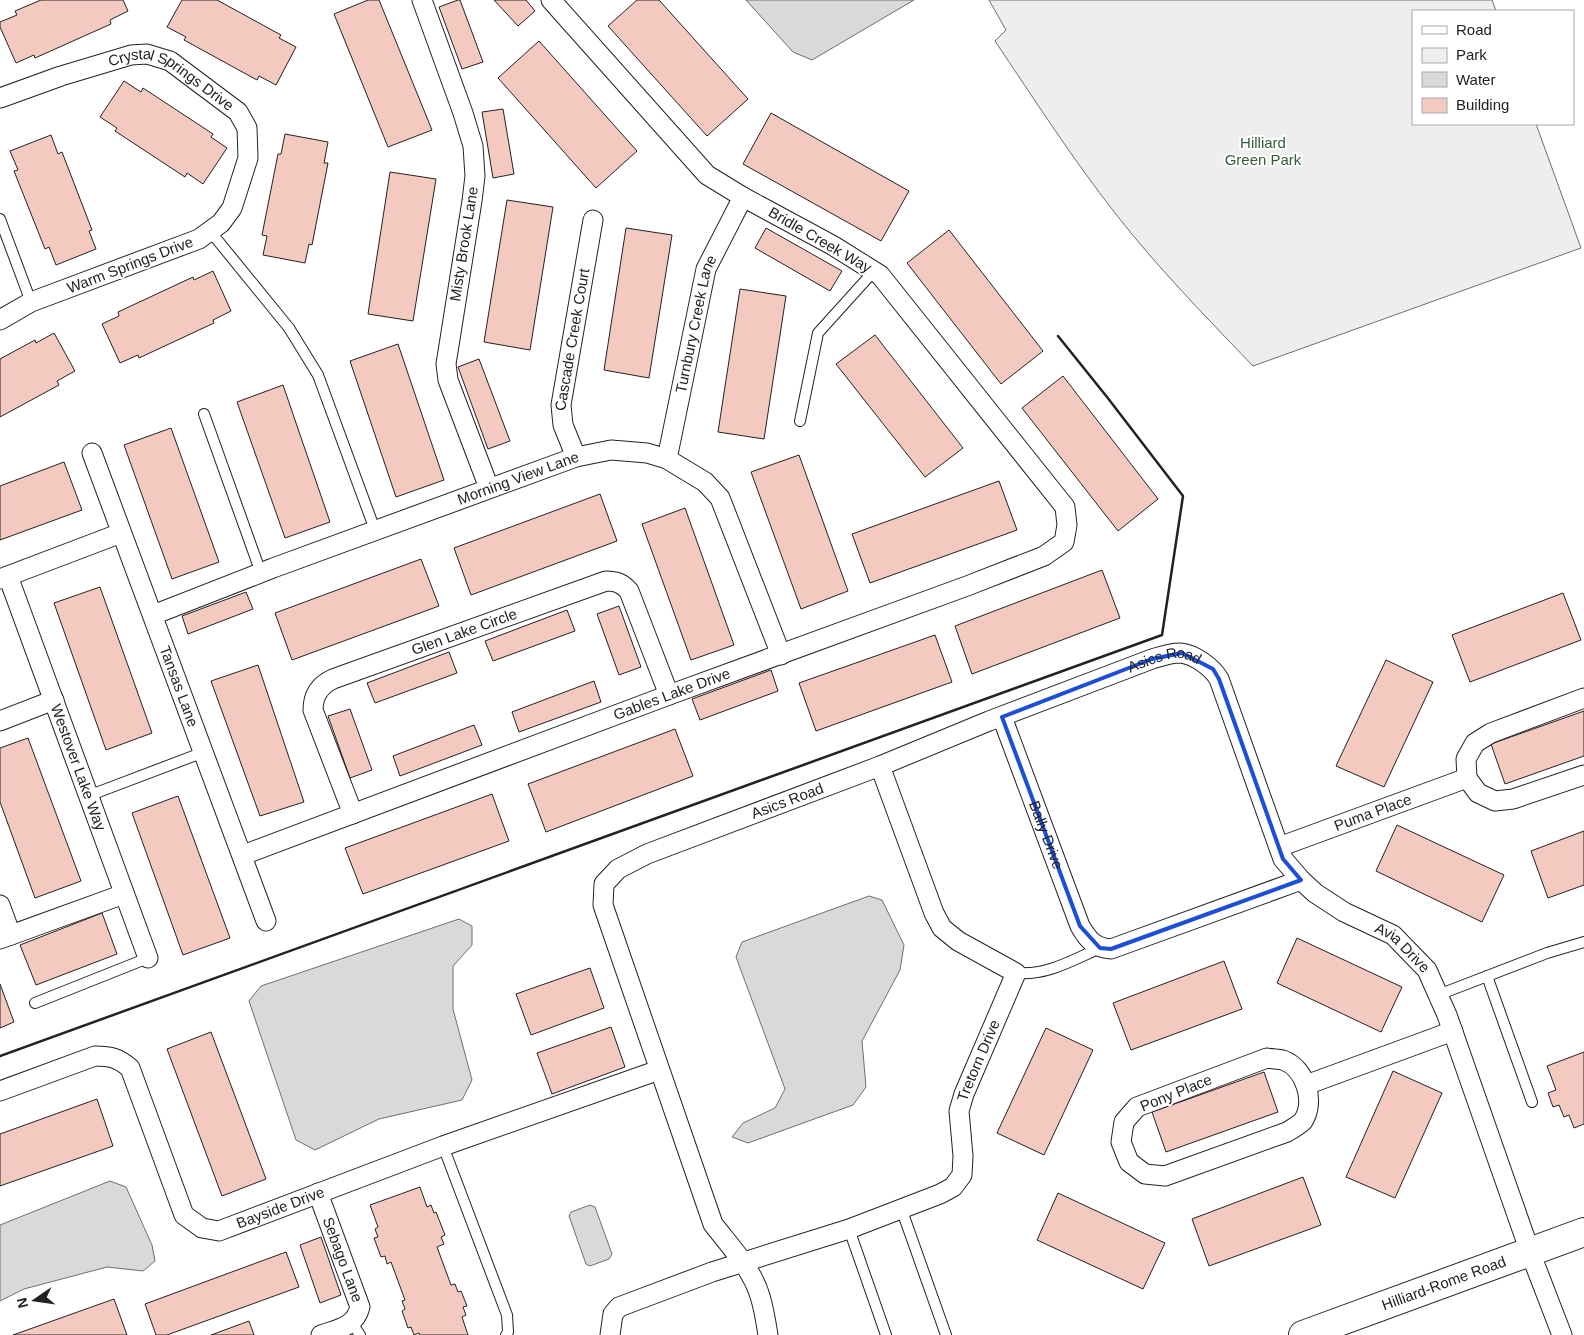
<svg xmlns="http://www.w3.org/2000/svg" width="1584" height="1335" viewBox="0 0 1584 1335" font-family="Arial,sans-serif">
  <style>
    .green { fill: #eee; stroke: #6f6f6f }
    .water { fill: #d9d9d9; stroke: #6f6f6f }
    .building { fill: #f3c9c0; stroke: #222 }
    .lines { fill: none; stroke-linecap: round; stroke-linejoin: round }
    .service-casing { stroke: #222; stroke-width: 12 }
    .minor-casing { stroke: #222; stroke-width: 21 }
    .primary-casing { stroke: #222; stroke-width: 30 }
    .service { stroke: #fff; stroke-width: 10 }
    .minor { stroke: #fff; stroke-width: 19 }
    .primary { stroke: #fff; stroke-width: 28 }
    .wall { stroke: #222; stroke-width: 2.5 }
    .marked { fill: none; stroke: #1d4ed8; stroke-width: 4; stroke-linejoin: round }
    .labels { text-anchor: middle; stroke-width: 4; stroke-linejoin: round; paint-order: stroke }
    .street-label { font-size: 15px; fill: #222; stroke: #fff }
    .park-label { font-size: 15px; fill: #2f5e38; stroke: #fff }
  </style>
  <rect width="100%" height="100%" fill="#fff"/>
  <path class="green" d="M989,0H1492L1496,11H1413V124H1536L1581,248L1253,366C1206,317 1157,267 1115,213C1072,158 1034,99 995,41L1006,30Z"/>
  <path class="water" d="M746,0H914L812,60L793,52Z
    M869,896L882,900L904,945L900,970L862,1041L866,1087L853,1105L748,1143L732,1137L743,1123L775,1108L785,1089L736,957L742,942Z
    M459,919L472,926V945L453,966V1009L472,1080L462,1100L379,1119L315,1150L296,1140L249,1001L261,986Z
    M110,1181L126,1187L152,1245L155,1261L143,1271L107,1267L24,1289L0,1301V1225Z
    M590,1205L595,1207L612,1254L609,1259L590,1266L586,1264L569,1216L571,1212Z"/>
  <path class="building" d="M41,0H123L128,11L110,20L111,24L35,58L34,55L16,63L0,27V22L17,15L15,11Z
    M182,0H217L281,35L279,38L296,47L276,85L259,76L257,80L184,40L186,37L167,27Z
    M368,0H379L432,130L388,147L334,14Z
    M458,0H460L483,62L462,69L439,7Z
    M494,0H526L535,11L518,26Z
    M637,0H659L748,99L707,136L608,26Z
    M539,41L637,151L596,188L498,78Z
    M124,81L141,92L143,88L213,134L211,137L227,148L203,184L187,173L185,177L115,131L117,128L100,117Z
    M503,109L514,174L493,178L482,112Z
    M771,113L909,191L881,241L743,164Z
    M285,134L328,142L324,163H328L312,245L309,244L305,263L263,255L267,236L262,235L278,154H281Z
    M51,135L58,154L62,152L92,230L89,231L96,249L56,265L49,247L45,249L14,171L18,170L10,151Z
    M390,172L436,179L413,321L368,314Z
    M507,200L553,207L530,350L484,342Z
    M626,228L672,235L649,378L604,370Z
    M766,228L842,271L830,291L755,248Z
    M949,230L1043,351L1001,384L907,263Z
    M213,271L231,311L213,320L214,323L139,358L138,355L120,363L102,324L119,316L118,312L193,277L194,280Z
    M740,289L786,296L764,439L718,432Z
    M54,333L75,371L57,381L59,385L0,417V359L35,340L36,343Z
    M875,335L963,448L925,477L836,364Z
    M398,344L444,480L396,497L350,361Z
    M479,359L510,441L488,449L458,367Z
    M1063,376L1158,499L1118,531L1022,408Z
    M283,385L330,522L285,538L237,402Z
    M171,428L219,562L172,579L124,445Z
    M799,455L848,591L801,609L751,472Z
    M64,462L82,510L0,540V486Z
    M999,481L1017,530L870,583L852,534Z
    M600,494L617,541L471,595L454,548Z
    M685,508L734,645L691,660L642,524Z
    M421,559L439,606L292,660L275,613Z
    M1102,570L1120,618L972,674L955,626Z
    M100,587L152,733L106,750L54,603Z
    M246,592L253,609L188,634L182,616Z
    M1563,593L1581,640L1470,682L1452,635Z
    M619,606L641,667L619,675L597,614Z
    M567,610L575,631L493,661L485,641Z
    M935,635L952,682L816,731L799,683Z
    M449,652L457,673L375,703L367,683Z
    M1386,660L1433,682L1384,787L1336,766Z
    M258,665L304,802L260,816L211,681Z
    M771,670L778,691L700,720L692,699Z
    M594,681L601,702L519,732L512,712Z
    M350,709L372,770L350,778L328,716Z
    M1584,711V756L1505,784L1491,744Z
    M474,725L482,745L400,776L393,756Z
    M675,729L693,776L546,832L528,784Z
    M28,738L81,881L35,898L0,802V748Z
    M492,794L509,841L363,894L345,848Z
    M178,796L230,938L183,955L132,813Z
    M1397,825L1504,875L1482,922L1376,871Z
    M1584,831V885L1548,898L1531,851Z
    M102,913L117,954L36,985L20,945Z
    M1297,938L1402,987L1381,1032L1277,983Z
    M1224,961L1242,1009L1131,1050L1113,1003Z
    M590,968L604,1008L531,1035L516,994Z
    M0,984L14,1022L0,1028Z
    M611,1027L625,1067L552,1094L537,1053Z
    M1046,1028L1093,1050L1044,1155L997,1133Z
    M211,1032L266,1179L222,1196L167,1049Z
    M1584,1052V1124L1574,1128L1569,1115L1564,1117L1559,1105L1553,1107L1548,1093L1556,1090L1547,1066Z
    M1393,1071L1442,1093L1395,1198L1346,1177Z
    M1264,1072L1278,1112L1166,1152L1152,1112Z
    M97,1099L113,1146L0,1186V1134Z
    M1303,1177L1321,1225L1209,1266L1192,1219Z
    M420,1187L427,1207L431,1205L434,1213L436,1212L445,1235L441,1237L444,1244L437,1247L451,1285L455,1284L458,1292L461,1291L467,1306L463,1307L466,1315L462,1317L468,1335H420L419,1333L414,1335L411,1327L408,1328L402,1311L405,1309L402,1301L405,1300L391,1262L387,1264L385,1256L381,1257L374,1238L378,1237L375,1229L378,1227L370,1205Z
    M1058,1193L1165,1243L1143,1289L1037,1240Z
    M321,1237L341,1295L320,1303L300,1245Z
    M286,1252L299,1287L167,1335H156L145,1304Z
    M114,1299L127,1335H13Z
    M249,1321L254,1335H211Z"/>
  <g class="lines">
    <g class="service-casing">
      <path id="service" d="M0,219L31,302
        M210,231L289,328L318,375L375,530
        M204,414L261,573
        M800,421L818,333L874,271
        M88,796L204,752
        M1016,973C1046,976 1073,960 1100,948
        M1487,976L1532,1102
        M1438,995L1547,953L1584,942
        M35,1003L148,958
        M443,1146L507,1315L508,1332L506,1335
        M901,1208L946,1335
        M849,1229L886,1335
        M352,1323L360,1335"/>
    </g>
    <g class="minor-casing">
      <g id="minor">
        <path d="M422,0L463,113L473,146L475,176L472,201L446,364L448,380L489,488"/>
        <path id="s1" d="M0,98L61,76L131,55L147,54L170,61L238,112L247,128L248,158L232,208L221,223L199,239L31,302L0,320"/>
        <path id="s2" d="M92,453L266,921"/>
        <path id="s3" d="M576,457L563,425L561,405L593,220"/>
        <path id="s4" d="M667,459L706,269L743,197"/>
        <path id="s5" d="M8,576L148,958"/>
        <path d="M0,579L121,533"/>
        <path id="s6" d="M153,615L273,568L576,457L611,450L647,453L667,459L705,482L720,498L781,655"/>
        <path d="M1584,698L1491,733L1475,743L1466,759L1467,778L1478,793L1495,801L1513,799L1584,775"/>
        <path id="s7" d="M1002,717L1080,926C1088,940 1095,948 1111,949L1301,880"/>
        <path d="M0,721L54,700"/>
        <path id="s8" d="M353,814L313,710C313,695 320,685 333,679L606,581C616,581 622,583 629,591L669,695"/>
        <path id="s9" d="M1279,847L1467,778"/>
        <path id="s10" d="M243,855L669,695L967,586L1044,556L1064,542L1067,525L1065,507L880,275L832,245L743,197L707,175L551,0"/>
        <path d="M0,905L11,935"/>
        <path d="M0,939L124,894"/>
        <path d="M1267,1058C1272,1059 1278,1059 1283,1060C1305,1068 1316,1101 1303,1121C1299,1125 1292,1129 1287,1132L1165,1176L1145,1174L1129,1162L1121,1142L1124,1122L1137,1107Z"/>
        <path d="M1306,1085L1453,1031"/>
        <path id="s11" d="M0,1091L95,1056C111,1056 118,1058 130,1068L184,1215L202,1228L219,1231L443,1146L659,1070"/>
        <path id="s12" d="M318,1193L360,1307C355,1327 338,1329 321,1335"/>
        <path id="s13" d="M610,1335L613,1314L619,1307L712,1272L849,1229L940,1194L953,1187L962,1175L963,1156L959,1111L964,1094L1016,973L958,941L942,928L934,913L880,766"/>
        <path id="s14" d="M768,1335C766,1322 764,1309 760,1296C752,1269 730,1246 713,1224L603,905L604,884L618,869L647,854L880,766L989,721L1152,659C1162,656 1170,653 1180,653C1194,654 1212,667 1219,679L1283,859L1301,880L1315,893L1344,912L1393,935L1427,970L1447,1015L1530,1252L1562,1335"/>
      </g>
    </g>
    <g class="primary-casing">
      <g id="primary">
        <path id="s15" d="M1303,1335L1584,1232"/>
      </g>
    </g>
    <use href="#service" class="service"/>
    <use href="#minor" class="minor"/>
    <use href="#primary" class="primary"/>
    <path class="wall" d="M0,1056L1162,635L1183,496L1107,397L1058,336"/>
  </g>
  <path class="marked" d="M1182,653L1213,669L1219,679L1283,859L1301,880L1111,949L1100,948L1080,926L1002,717L1152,659Z"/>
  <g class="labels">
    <g class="street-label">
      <text dy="5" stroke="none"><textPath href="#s1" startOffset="185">Crystal Springs Drive</textPath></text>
      <text transform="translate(820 240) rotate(30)" y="5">Bridle Creek Way</text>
      <text transform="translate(464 244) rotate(-81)" y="5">Misty Brook Lane</text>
      <text transform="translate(130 265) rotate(-21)" y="5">Warm Springs Drive</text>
      <text dy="5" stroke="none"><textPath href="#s4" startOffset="138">Turnbury Creek Lane</textPath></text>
      <text dy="5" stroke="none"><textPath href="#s3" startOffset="121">Cascade Creek Court</textPath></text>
      <text dy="5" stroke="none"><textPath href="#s6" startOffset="390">Morning View Lane</textPath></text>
      <text dy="5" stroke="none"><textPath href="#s8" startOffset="290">Glen Lake Circle</textPath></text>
      <text dy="5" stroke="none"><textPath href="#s14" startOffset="1092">Asics Road</textPath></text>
      <text dy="5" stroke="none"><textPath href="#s2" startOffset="249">Tansas Lane</textPath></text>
      <text dy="5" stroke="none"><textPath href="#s10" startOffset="458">Gables Lake Drive</textPath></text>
      <text dy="5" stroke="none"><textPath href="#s5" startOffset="204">Westover Lake Way</textPath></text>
      <text dy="5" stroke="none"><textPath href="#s14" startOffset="688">Asics Road</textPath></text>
      <text dy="5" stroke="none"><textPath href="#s9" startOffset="100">Puma Place</textPath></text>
      <text dy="5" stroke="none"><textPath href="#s7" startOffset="126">Bally Drive</textPath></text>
      <text dy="5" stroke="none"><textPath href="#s14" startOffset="1498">Avia Drive</textPath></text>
      <text dy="5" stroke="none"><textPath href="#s13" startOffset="519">Tretorn Drive</textPath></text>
      <text transform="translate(1176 1093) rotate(-22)" y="5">Pony Place</text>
      <text dy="5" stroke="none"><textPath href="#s11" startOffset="401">Bayside Drive</textPath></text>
      <text dy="5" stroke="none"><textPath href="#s12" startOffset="71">Sebago Lane</textPath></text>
      <text dy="5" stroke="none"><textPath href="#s15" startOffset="150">Hilliard-Rome Road</textPath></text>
    </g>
    <g class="park-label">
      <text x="1263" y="148">Hilliard<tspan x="1263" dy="17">Green Park</tspan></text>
    </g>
  </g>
  <rect x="1412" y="10" width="162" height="115" fill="#ffffff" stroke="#a7a7a7"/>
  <rect x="1422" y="26" width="25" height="8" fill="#ffffff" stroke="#a7a7a7"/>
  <text x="1456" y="35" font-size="15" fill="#222222">Road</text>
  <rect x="1422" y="48" width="25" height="15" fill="#eeeeee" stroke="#a7a7a7"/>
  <text x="1456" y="60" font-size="15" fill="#222222">Park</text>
  <rect x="1422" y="72" width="25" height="15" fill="#d9d9d9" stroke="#a7a7a7"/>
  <text x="1456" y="85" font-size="15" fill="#222222">Water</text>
  <rect x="1422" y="98" width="25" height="15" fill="#f3c9c0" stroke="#a7a7a7"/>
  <text x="1456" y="110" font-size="15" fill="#222222">Building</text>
  <g transform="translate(35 1300) rotate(257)" stroke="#ffffff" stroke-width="4" paint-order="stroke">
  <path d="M0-4L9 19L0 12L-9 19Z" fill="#222222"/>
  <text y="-8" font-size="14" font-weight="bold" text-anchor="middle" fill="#222222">N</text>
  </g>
</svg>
